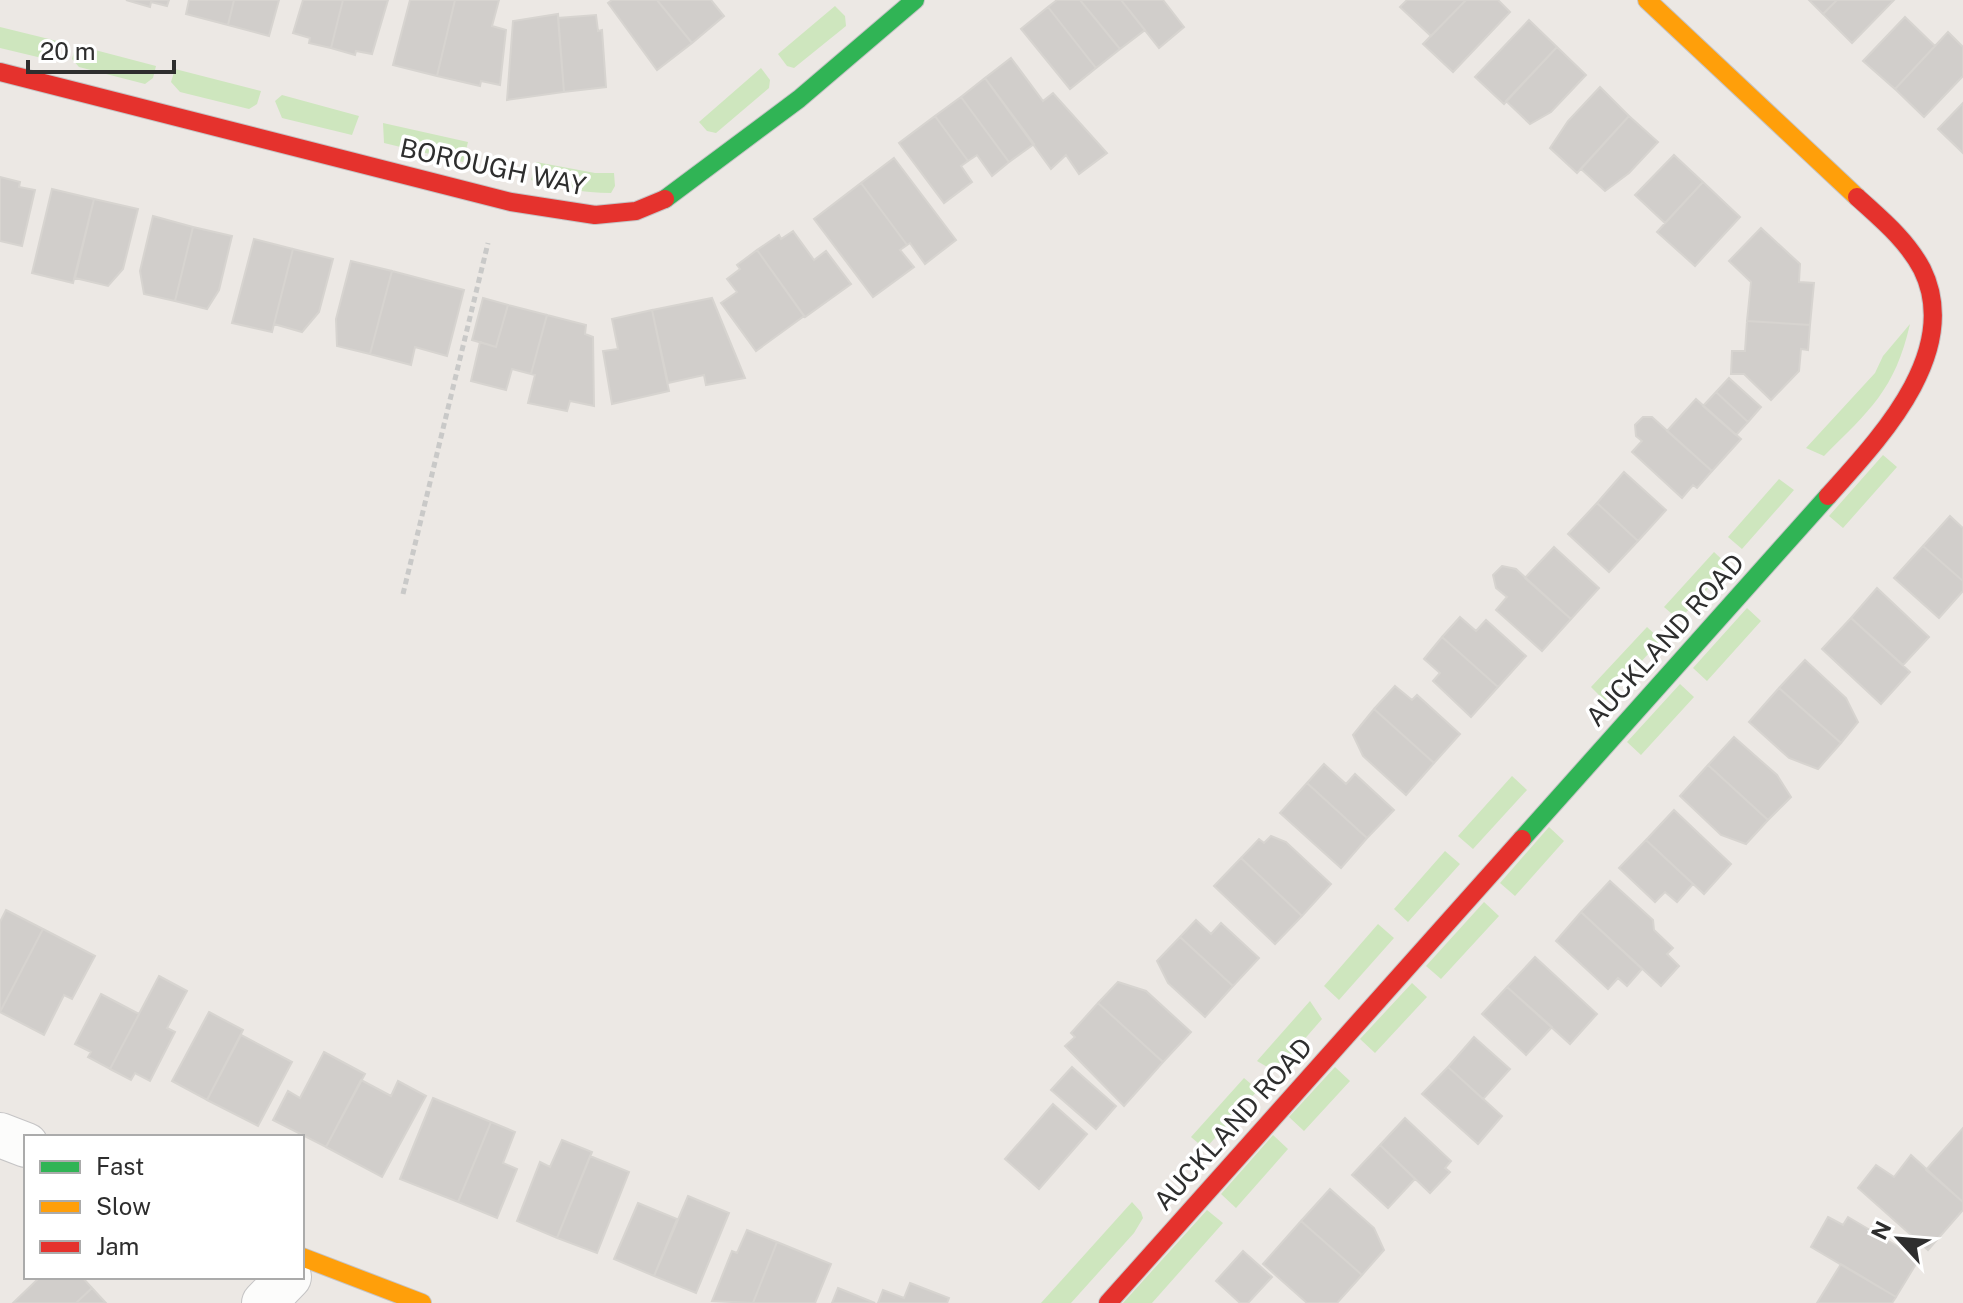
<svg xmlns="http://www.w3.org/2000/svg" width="1963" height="1303" viewBox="0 0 1963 1303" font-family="'Public Sans',sans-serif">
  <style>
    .green { fill: #cee6be }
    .building { fill: #d1cecb; stroke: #d7d4d0; stroke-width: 2 }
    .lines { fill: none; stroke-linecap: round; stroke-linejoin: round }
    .street-casing { stroke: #c5c4c5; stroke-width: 46 }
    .fast-casing { stroke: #c5c4c5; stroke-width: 20 }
    .slow-casing { stroke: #c5c4c5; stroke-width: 20 }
    .jam-casing { stroke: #c5c4c5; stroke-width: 20 }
    .path { stroke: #c9c9c8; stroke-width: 5; stroke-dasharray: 6 4; stroke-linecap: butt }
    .street { stroke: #fcfcfb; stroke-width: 44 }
    .fast { stroke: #30b455; stroke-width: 18 }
    .slow { stroke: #ff9f0a; stroke-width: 18 }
    .jam { stroke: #e5322d; stroke-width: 18 }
    .labels { text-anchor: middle; stroke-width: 7; stroke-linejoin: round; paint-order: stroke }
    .street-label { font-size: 26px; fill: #2e2e2e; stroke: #fff }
  </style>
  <rect width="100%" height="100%" fill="#ece8e4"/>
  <path class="green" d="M835,6L845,16L846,26L794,68L787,66L778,54Z
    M0,27L57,41L54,53L46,59L0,48Z
    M76,45L156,66L153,78L145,84L79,67L72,59Z
    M761,68L770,80L769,88L716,133L707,131L699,122Z
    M175,69L261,91L257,104L249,109L180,92L171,82Z
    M282,95L359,116L352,135L282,118L275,101Z
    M383,123L468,142L463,162L384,143Z
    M536,162L595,173H614L615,186L611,193C583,193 557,188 531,180Z
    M1910,324C1895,390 1869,411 1824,456L1806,448L1875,373L1883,356Z
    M1883,455L1897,467L1843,528L1829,516Z
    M1779,479L1794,490L1742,549L1728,537Z
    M1714,552L1729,566L1679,620L1664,607Z
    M1747,608L1761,621L1707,681L1693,668Z
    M1647,627L1661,640L1605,701L1591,687Z
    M1680,684L1694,697L1641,755L1627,742Z
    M1512,776L1527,790L1473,849L1458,836Z
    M1549,827L1564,841L1515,896L1500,883Z
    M1445,851L1460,864L1408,922L1394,909Z
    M1484,902L1499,916L1441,979L1426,966Z
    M1378,924L1394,938L1339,1000L1324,986Z
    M1412,983L1427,997L1375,1053L1360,1039Z
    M1310,1001L1322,1019L1276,1072L1257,1061Z
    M1335,1067L1350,1081L1304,1131L1289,1117Z
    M1244,1078L1258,1090L1205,1149L1191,1137Z
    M1273,1135L1288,1149L1236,1208L1221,1194Z
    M1132,1202L1141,1212L1143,1218L1134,1233L1071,1303H1041Z
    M1207,1210L1223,1223L1152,1303H1123Z"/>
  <path class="building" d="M126,0H169L167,6L151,2L150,7Z
    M189,0H234L228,25L186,14Z
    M234,0H279L269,36L228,25Z
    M303,0H343L331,48L309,43L310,38L293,33Z
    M343,0H388L372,54L356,51L355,55L331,48Z
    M410,0H455L437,76L393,65Z
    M455,0H499L492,26L506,30L500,85L481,81L480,86L437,76Z
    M612,0H657L692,43L657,70L608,3Z
    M657,0H711L724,16L692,43Z
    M1057,0H1080L1120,49L1096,68L1048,7Z
    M1080,0H1121L1145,30L1120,49Z
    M1121,0H1163L1184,27L1159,48Z
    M1407,0H1466L1431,36L1400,7Z
    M1466,0H1498L1510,12L1453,72L1423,44Z
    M1809,0H1837L1823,14Z
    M1837,0H1894L1852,43L1823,14Z
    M1048,7L1096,68L1070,89L1021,29Z
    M558,14L564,92L507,100L513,21Z
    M596,15L598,31L602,30L606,87L564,92L558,18Z
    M1905,17L1935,46L1895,89L1863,61Z
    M1529,20L1557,47L1504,104L1475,77Z
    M1948,32L1963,47V76L1924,117L1895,89Z
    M1557,47L1586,75L1551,112L1530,124L1506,101Z
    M1011,58L1043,101L1053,93L1107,153L1079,174L1066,155L1051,169L985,78Z
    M985,78L1034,144L1009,162L961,97Z
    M1600,87L1629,116L1577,173L1550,148L1568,121Z
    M961,97L1009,162L992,176L977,155L968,161L935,116Z
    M1963,103V153L1938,129Z
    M935,116L968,161L961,166L972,182L944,203L899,143Z
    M1629,116L1658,142L1629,173L1605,191L1581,169Z
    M1674,155L1703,182L1665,223L1635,195Z
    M894,158L956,240L925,264L910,243L907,245L861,183Z
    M0,177L20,182L19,187L35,190L22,246L0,241Z
    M1703,182L1740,217L1695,266L1657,232Z
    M861,183L907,245L900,250L914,267L873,297L814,219Z
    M52,189L94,199L73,283L32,273Z
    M94,199L138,209L123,269L108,286L75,278Z
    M153,216L193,227L175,301L144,294L140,271Z
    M193,227L232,236L219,290L207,309L175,301Z
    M1761,228L1800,264L1799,282L1814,283L1810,325L1747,321L1751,282L1729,261Z
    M793,231L814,260L826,251L851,284L805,317L757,250L779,235L781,239Z
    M254,239L293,249L272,332L232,323Z
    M293,249L333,259L319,312L302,332L274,324Z
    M757,250L804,316L756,351L721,303L737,292L727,279L740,269L737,265Z
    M351,261L392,271L370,354L337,346L336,319Z
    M392,271L464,290L447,356L415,347L411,365L370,354Z
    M483,298L508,305L496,347L472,340Z
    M712,298L745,378L706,385L704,375L668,383L652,310Z
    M508,305L547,315L531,374L512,369L506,390L471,381L480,342L496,347Z
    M652,310L669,391L612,404L603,351L618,349L612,319Z
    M547,315L586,325L585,334L593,337L594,406L570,401L567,411L528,403L535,375L531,374Z
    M1747,321L1810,325L1808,350L1801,349L1799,371L1771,400L1744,374H1731L1732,351H1745Z
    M1729,378L1761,407L1748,422L1716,392Z
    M1716,392L1748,422L1736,435L1703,406Z
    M1696,399L1741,439L1712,471L1667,431Z
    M1643,417H1652L1712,471L1697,488L1693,485L1682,498L1632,452L1642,441L1636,436L1635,425Z
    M1624,472L1666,510L1638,541L1597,503Z
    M1597,503L1638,541L1609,572L1568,534Z
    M1950,516L1963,528V581L1923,546Z
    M1923,546L1963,581V591L1939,618L1894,578Z
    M1554,547L1599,588L1571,619L1525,578Z
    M1502,566L1516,569L1571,619L1542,651L1496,610L1507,597L1496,588L1493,575Z
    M1877,588L1929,637L1903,665L1851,618Z
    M1460,617L1476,631L1486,620L1526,656L1498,687L1442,637Z
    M1851,618L1910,672L1881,704L1822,649Z
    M1442,637L1498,687L1471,717L1433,681L1440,673L1424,659Z
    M1805,660L1846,698L1858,722L1841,743L1779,688Z
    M1395,686L1412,700L1417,695L1460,734L1434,763L1374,709Z
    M1779,688L1841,743L1818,769L1789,758L1749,722Z
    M1374,709L1434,763L1406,795L1363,756L1353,735Z
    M1734,737L1777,775L1791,797L1768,820L1708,765Z
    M1324,764L1346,784L1355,774L1394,810L1367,838L1307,783Z
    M1708,765L1768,820L1746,844L1721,835L1680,796Z
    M1307,783L1367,838L1341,868L1280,813Z
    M1674,810L1731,864L1704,894L1646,840Z
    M1271,836L1286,842L1331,884L1302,916L1241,858L1259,839L1264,843Z
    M1646,840L1693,884L1677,902L1665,892L1655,902L1619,868Z
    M1241,858L1302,916L1275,944L1214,886Z
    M1610,881L1653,920L1654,930L1673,948L1667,954L1679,966L1661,986L1581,912Z
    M6,910L43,929L0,1012V922Z
    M1581,912L1642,969L1627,986L1618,978L1608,989L1556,941Z
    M1196,920L1211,934L1221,923L1259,958L1233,986L1180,937Z
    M43,929L95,956L72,999L64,995L44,1035L0,1012Z
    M1180,937L1233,986L1205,1017L1168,983L1157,961Z
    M1535,957L1597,1014L1570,1044L1507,987Z
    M159,976L187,991L167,1028L175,1032L150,1081L135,1073L131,1080L110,1069Z
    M1118,982L1146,991L1191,1032L1163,1062L1098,1003Z
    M1507,987L1552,1027L1526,1055L1482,1014Z
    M101,994L139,1014L110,1069L88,1057L91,1052L75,1044Z
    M1098,1003L1163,1062L1124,1106L1065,1046L1075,1037L1071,1033Z
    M209,1012L243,1030L207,1100L172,1081Z
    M241,1035L292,1062L258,1126L207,1100Z
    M1474,1037L1510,1069L1483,1099L1448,1067Z
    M324,1052L365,1074L326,1147L273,1120L288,1091L300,1098Z
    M1072,1067L1116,1106L1096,1129L1051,1090Z
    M1448,1067L1502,1116L1478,1144L1422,1094Z
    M361,1080L391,1096L398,1081L426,1096L382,1177L326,1147Z
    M433,1098L491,1122L458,1202L400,1179Z
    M1053,1104L1087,1134L1039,1189L1005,1159Z
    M1405,1118L1451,1161L1445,1168L1450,1172L1430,1193L1380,1145Z
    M491,1122L515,1132L503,1163L517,1169L497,1218L458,1202Z
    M1963,1128V1202L1926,1170Z
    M562,1140L592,1152L557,1238L517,1221L540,1162L550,1167Z
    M1380,1145L1415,1179L1388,1208L1352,1175Z
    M1911,1155L1963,1202V1210L1928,1250L1858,1188L1876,1165L1894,1177Z
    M590,1156L629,1172L597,1253L557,1238Z
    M1330,1189L1374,1228L1384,1250L1362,1275L1301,1221Z
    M688,1196L729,1213L696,1293L654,1276Z
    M638,1203L677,1219L654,1276L614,1259Z
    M1828,1217L1843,1225L1848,1217L1919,1259L1896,1297L1811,1247Z
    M1301,1221L1362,1275L1337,1303H1307L1263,1264Z
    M747,1230L777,1242L753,1303L712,1301L732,1251L737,1253Z
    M777,1242L831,1264L815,1303H753Z
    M1243,1251L1272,1277L1248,1303H1240L1216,1281Z
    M1841,1264L1896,1297L1892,1303H1817Z
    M40,1277H82L92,1288L76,1303H13Z
    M910,1283L949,1298L947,1303H878L883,1290L904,1298Z
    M92,1288L106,1303H76Z
    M838,1288L875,1303H832Z"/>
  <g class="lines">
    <g class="street-casing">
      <path id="street" d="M0,1135L26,1145
        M264,1303L289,1277"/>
    </g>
    <g class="fast-casing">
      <path id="fast" d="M665,199L799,99L915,0
        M1522,839L1828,496"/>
    </g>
    <g class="slow-casing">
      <path id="slow" d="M1647,0L1857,197
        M302,1257L422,1303"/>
    </g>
    <g class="jam-casing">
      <path id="jam" d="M0,72L511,202L595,215L636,211L665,199
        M1828,496C1879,439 1963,352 1922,269C1906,239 1881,219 1857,197
        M1108,1303L1522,839"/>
    </g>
    <path class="path" d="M403,594L488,243"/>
    <use href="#street" class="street"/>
    <use href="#fast" class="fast"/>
    <use href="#slow" class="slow"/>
    <use href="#jam" class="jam"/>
  </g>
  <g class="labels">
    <g class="street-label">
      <text transform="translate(493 167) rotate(12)" y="9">BOROUGH WAY</text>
      <text transform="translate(1665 640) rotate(-48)" y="9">AUCKLAND ROAD</text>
      <text transform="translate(1233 1124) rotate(-48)" y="9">AUCKLAND ROAD</text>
    </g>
  </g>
  <rect x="24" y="1135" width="280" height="144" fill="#ffffff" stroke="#ababab" stroke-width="2"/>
  <rect x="40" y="1161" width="40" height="12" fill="#30b455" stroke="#ababab" stroke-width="2"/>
  <text x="96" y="1175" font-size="24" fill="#2e2e2e">Fast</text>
  <rect x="40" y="1201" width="40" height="12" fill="#ff9f0a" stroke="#ababab" stroke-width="2"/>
  <text x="96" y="1215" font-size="24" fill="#2e2e2e">Slow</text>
  <rect x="40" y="1241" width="40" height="12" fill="#e5322d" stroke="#ababab" stroke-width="2"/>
  <text x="96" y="1255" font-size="24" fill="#2e2e2e">Jam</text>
  <g transform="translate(1899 1239) rotate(296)" stroke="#ffffff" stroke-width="6" paint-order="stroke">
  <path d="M0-6L14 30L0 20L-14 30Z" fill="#2e2e2e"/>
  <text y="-12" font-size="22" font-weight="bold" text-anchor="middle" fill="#2e2e2e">N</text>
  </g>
  <path d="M28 60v12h146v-12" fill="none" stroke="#2e2e2e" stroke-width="4"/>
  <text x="40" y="60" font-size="24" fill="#2e2e2e" stroke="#ffffff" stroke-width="6" paint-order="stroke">20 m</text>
</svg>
